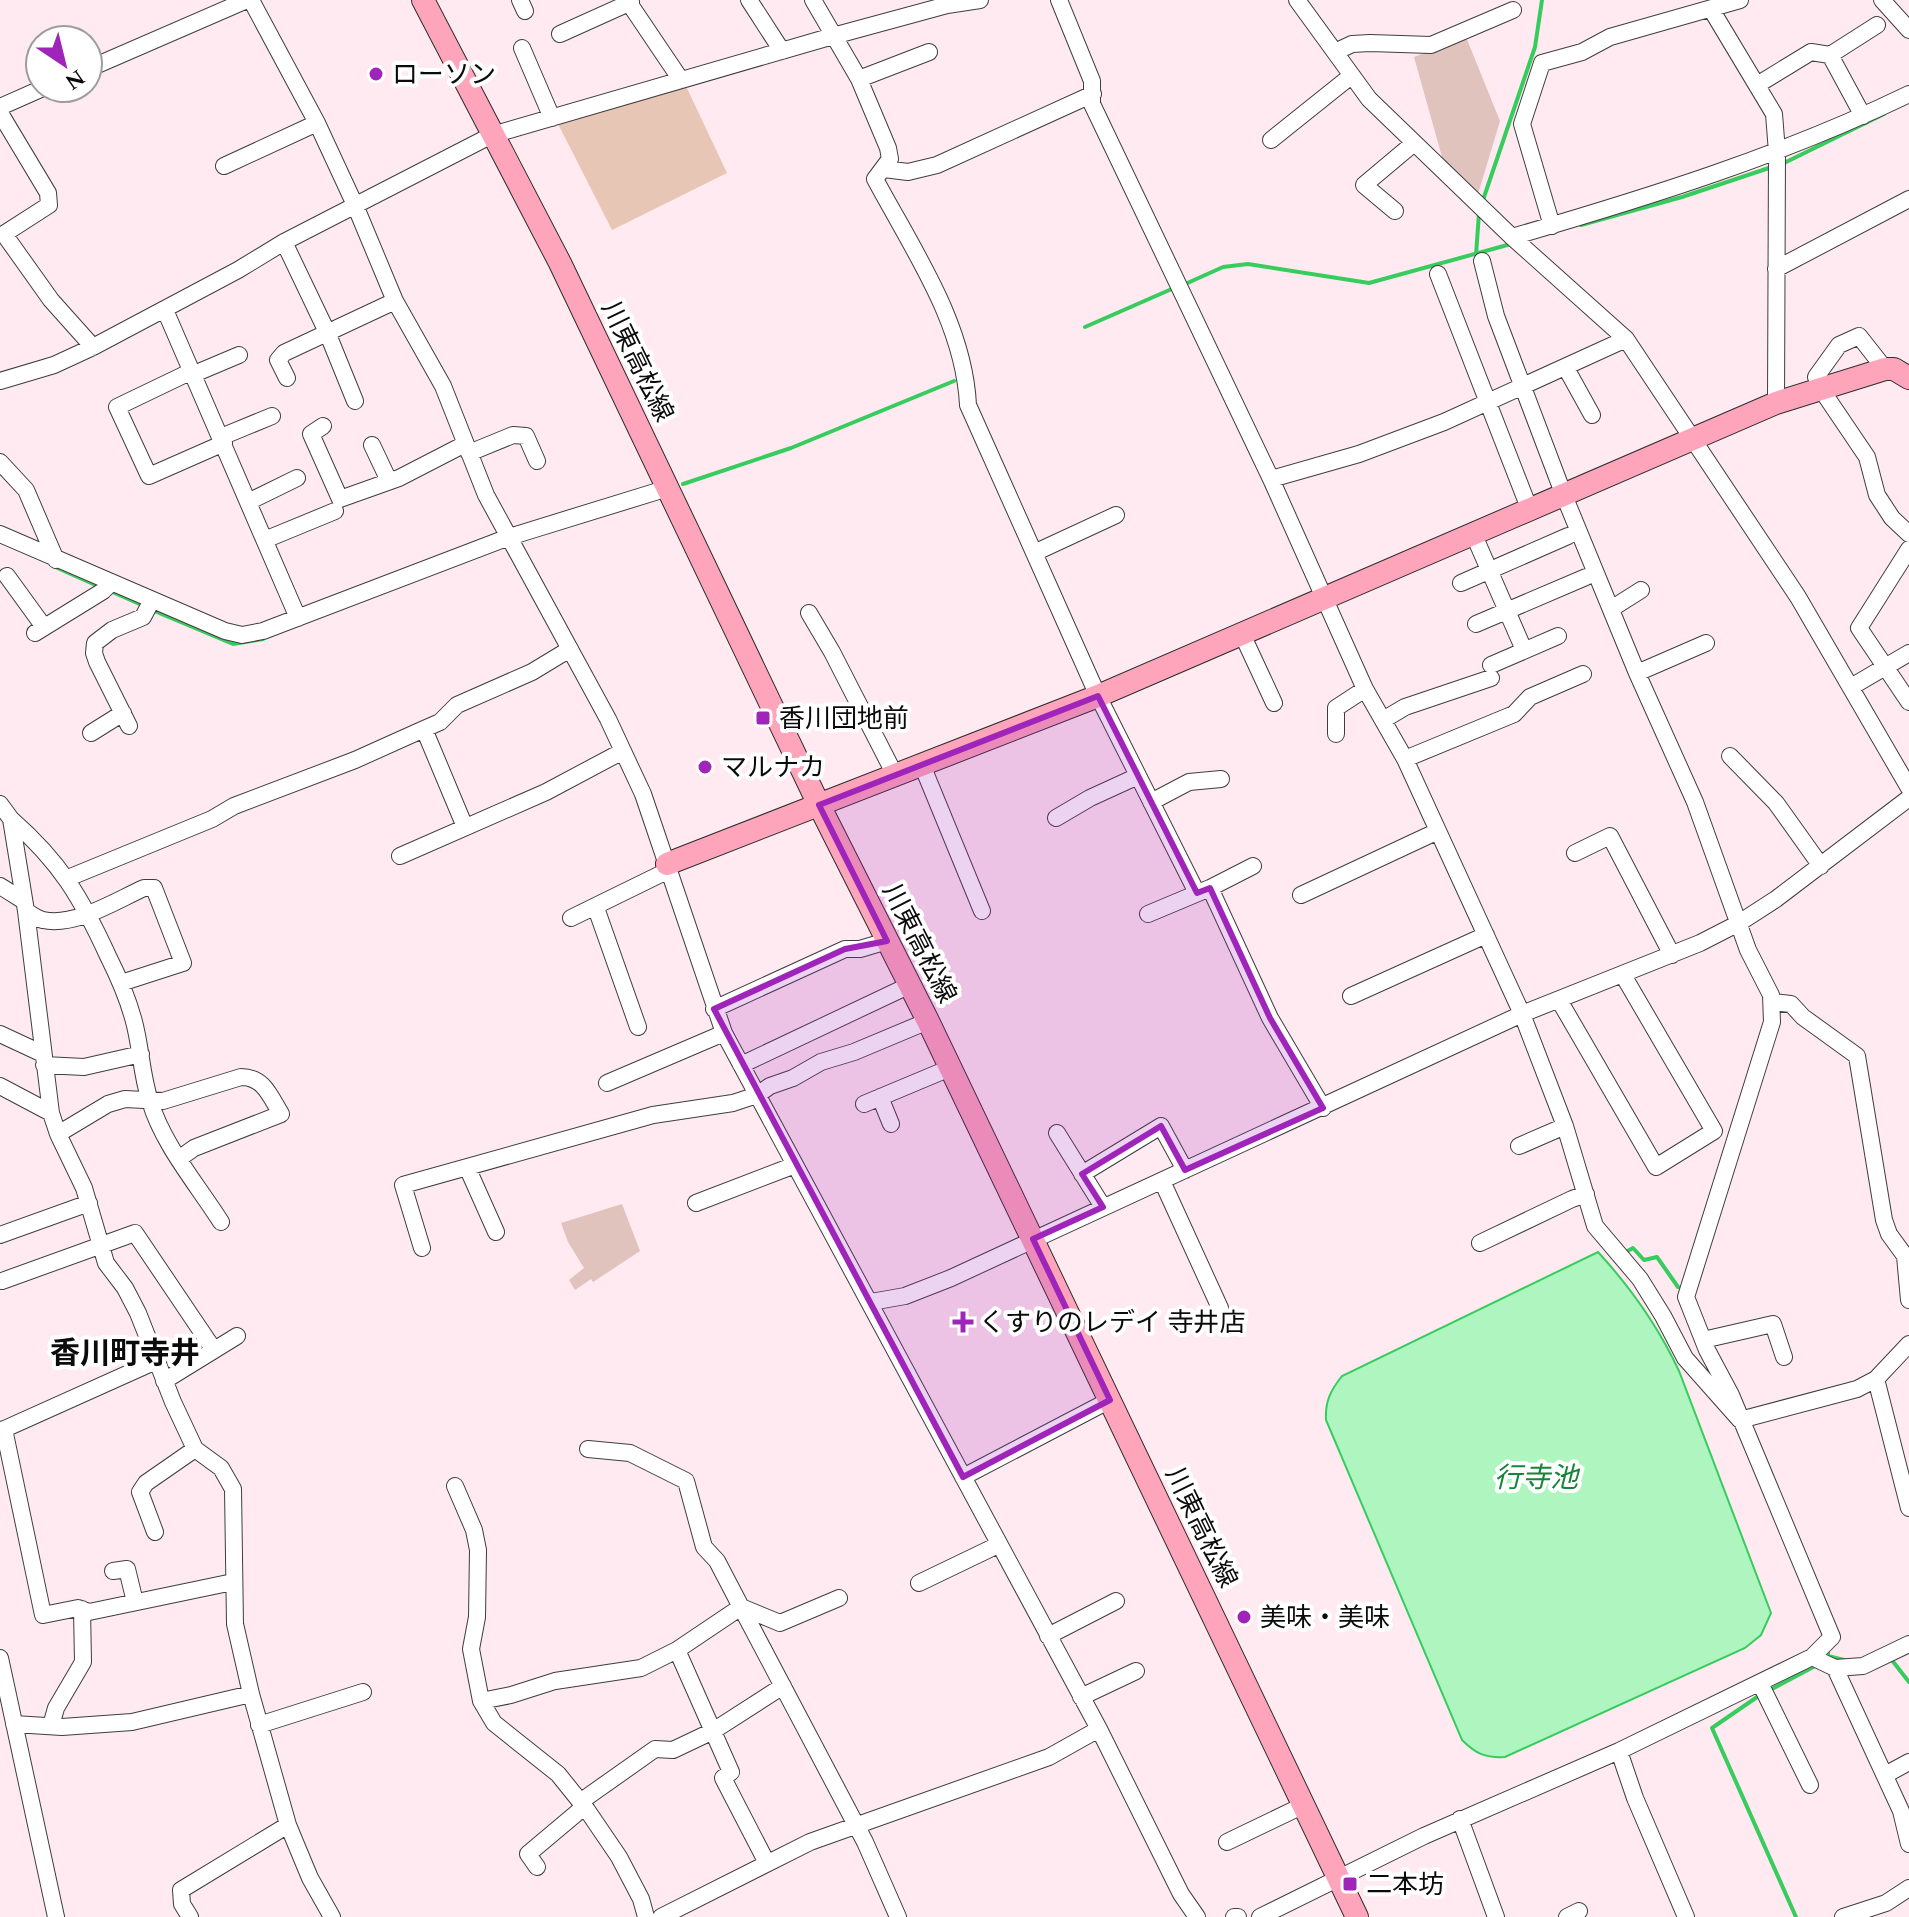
<svg xmlns="http://www.w3.org/2000/svg" width="1909" height="1917" viewBox="0 0 1909 1917" font-family="Spectral,'Noto Sans JP',serif">
  <style>
    .green { fill: #e8c6b5 }
    .cemetery { fill: #dfc3bc }
    .water { fill: #aff5c0; stroke: #37cc5e; stroke-width: 2 }
    .lines { fill: none; stroke-linecap: round; stroke-linejoin: round }
    .stream { stroke: #37cc5e; stroke-width: 4 }
    .street-casing { stroke: #3e3e3e; stroke-width: 18 }
    .secondary-casing { stroke: #2d2d2d; stroke-width: 24 }
    .street { stroke: #fff; stroke-width: 16 }
    .secondary { stroke: #fea5bb; stroke-width: 22 }
    .marked { fill: #9f25ba; fill-opacity: 0.2; stroke: #9f25ba; stroke-width: 6; stroke-linejoin: round }
    .poi-dot { fill: #9f25ba; stroke: #fff; stroke-width: 3 }
    .labels { text-anchor: middle; stroke-width: 8; stroke-linejoin: round; paint-order: stroke }
    .poi-label { font-size: 26px; fill: #0b0b0b; stroke: #fff; text-anchor: start }
    .street-label { font-size: 26px; fill: #0b0b0b; stroke: #fff }
    .water-label { font-size: 28px; font-style: italic; fill: #158638; stroke: #fff }
    .quarter-label { font-size: 30px; font-weight: bold; fill: #0b0b0b; stroke: #fff }
  </style>
  <rect width="100%" height="100%" fill="#ffeaf1"/>
  <path class="green" d="M685,84L727,173L612,230L556,120Z"/>
  <path class="cemetery" d="M1466,37L1500,121L1478,194L1444,164L1414,57Z
    M622,1204L640,1251L593,1282L591,1279L575,1290L569,1280L584,1268L568,1242L561,1223Z"/>
  <path class="water" d="M1598,1252C1632,1289 1658,1326 1679,1371L1771,1613L1761,1635L1745,1648L1505,1757C1485,1758 1476,1754 1462,1740L1326,1420C1325,1402 1330,1391 1342,1376Z"/>
  <g class="lines">
    <path class="stream" d="M1780,165L1884,114
      M1483,200L1535,47L1542,0
      M1581,225L1682,197L1772,167
      M1476,255L1479,213
      M1183,285L1223,267L1248,264L1369,283L1511,244
      M1085,327L1174,288
      M683,484L791,448L954,381
      M53,566L100,587
      M108,590L144,606
      M152,610L233,644L263,639
      M1624,1253L1633,1248L1644,1260L1657,1257L1678,1287
      M1828,1649V1656L1848,1661
      M1891,1659L1909,1682
      M1768,1691L1817,1665
      M1760,1695L1712,1728L1796,1917"/>
    <g class="street-casing">
      <path id="street" d="M251,0L317,123L355,205L395,301L443,386L486,495L608,719L643,794L724,1033L1099,1729L1181,1894L1197,1917
        M520,0L525,11
        M627,0L681,80
        M749,0L782,51
        M813,0L859,79L888,148L890,159L875,179C913,250 964,323 968,405L1098,696L1197,893
        M1059,0L1092,81V104L1271,479L1365,689L1405,759L1522,1014L1565,1126L1595,1226L1640,1279L1663,1316L1685,1358L1740,1420L1857,1389L1876,1379L1909,1344
        M1297,0L1369,99L1512,237L1626,339L1798,597L1909,788
        M1882,0L1909,30
        M1711,9L1774,114L1777,152L1776,403
        M560,34L631,2
        M522,48L552,118
        M1335,52L1352,44L1370,43L1431,45L1513,10
        M1830,55L1863,116
        M88,69L247,0
        M859,79L929,52
        M1757,85L1811,52L1830,55L1877,25
        M0,107L43,88
        M0,113L48,193L49,205L4,234L51,300L93,347
        M1271,140L1351,76
        M224,166L317,123
        M884,169L908,172L937,165L1093,94
        M1395,211L1364,185L1414,143
        M1552,226L1522,124L1542,63L1582,52L1610,37L1740,0
        M1512,237C1649,197 1781,156 1909,94
        M284,242L327,332L355,401
        M1482,261L1496,316L1563,493L1637,673L1695,802L1748,950L1771,995L1772,1022L1686,1297L1707,1350L1731,1395L1832,1637L1812,1657
        M1776,269L1909,199
        M1438,274L1529,508
        M165,310L298,618
        M1566,368L1592,415
        M1885,369L1859,336L1839,345L1816,377L1821,389L1867,457L1877,495L1892,518L1909,534
        M192,371L117,407L149,476L224,443
        M194,374L239,355
        M287,378L278,360L284,353L395,301
        M0,381L54,365L93,347L238,270L284,242L492,135L833,36L947,5L980,0
        M323,426L311,434L340,499L399,478L465,444
        M221,437L272,416
        M372,445L389,481
        M469,453L513,435L526,436L537,461
        M0,462L26,490L56,560
        M1271,479L1359,454L1444,422L1626,339
        M250,501L297,478
        M1473,533L1524,650
        M0,534L225,631L242,635L263,631L509,537L668,488
        M267,539L335,511
        M1909,549L1859,628L1909,702
        M1034,553L1116,515
        M7,576L44,627
        M1461,583L1568,536
        M1611,609L1641,590
        M809,613L832,652L895,775
        M1476,624L1586,577
        M35,633L103,591L111,583
        M1242,634L1274,703
        M1491,665L1558,636
        M1637,673L1706,643
        M1851,687L1909,653
        M1383,720L1405,707L1491,678
        M129,726L97,662L94,653L95,643L112,630L143,617L152,600
        M424,729L465,827
        M91,733L123,713
        M1336,734V708L1365,689
        M1730,756L1776,803L1821,866
        M1405,759L1514,714L1530,697L1583,674
        M922,765L982,911
        M1151,802L1189,782L1221,779
        M0,804L11,819L26,911L51,1113L58,1134L84,1188L106,1263L125,1288L138,1313L173,1402L195,1449L221,1468L233,1489L235,1624L251,1694L288,1825L310,1878L332,1917
        M1056,818L1090,798L1138,776
        M11,819C60,862 81,897 108,956C118,976 127,996 133,1018C141,1045 141,1074 150,1101C163,1145 197,1184 221,1222
        M1575,853L1610,836L1672,955
        M400,856L546,792L623,751
        M68,878L212,819L234,806L355,760L424,729L440,722L457,705L532,672L570,649
        M0,886L24,901
        M1210,888L1270,1018L1323,1108
        M1301,895L1438,831
        M596,908L638,1027
        M26,911C31,914 37,919 43,920C75,927 115,901 144,888H154L183,963L121,983
        M1148,914L1210,888L1253,866
        M571,918L669,870
        M1351,996L1486,935
        M1559,1000L1656,1167L1714,1131L1623,975
        M1772,1002L1791,1004L1803,1017L1857,1056L1884,1220L1889,1234L1905,1256L1909,1300
        M714,1009L845,949H860L887,941
        M0,1034L43,1054
        M44,1065L84,1067L141,1054
        M741,1065L910,985
        M607,1083L724,1033
        M0,1086L51,1113
        M880,1097L891,1124
        M864,1104L950,1068
        M1057,1133L1103,1207
        M58,1134L108,1104L125,1099L163,1101L241,1077C264,1077 270,1096 281,1114L194,1148L180,1158
        M1519,1146L1565,1126
        M467,1167L496,1232
        M1082,1174L1161,1126L1185,1170
        M1162,1181L1220,1308
        M696,1203L795,1165
        M0,1235L89,1203
        M1480,1243L1572,1199L1586,1194
        M422,1248L403,1185L653,1115L733,1103L757,1095L770,1086L793,1078L821,1062L854,1052L928,1021
        M2,1281L135,1233L214,1350
        M871,1302L905,1296L951,1278L1522,1014L1700,943L1739,923L1776,899L1909,798
        M1703,1340L1773,1324L1784,1357
        M1876,1379L1909,1508
        M164,1381L237,1336
        M4,1429L43,1615L78,1608L89,1612L233,1582
        M0,1431L156,1361
        M588,1449L630,1453L686,1481L704,1547L717,1561L741,1607L677,1650L731,1772L723,1778L767,1863
        M963,1477L1110,1400
        M455,1486L474,1530L478,1550L477,1617L471,1649L481,1701L494,1723L558,1774L587,1810L619,1857L641,1899L646,1917
        M155,1532L140,1492L146,1483L195,1449
        M113,1571L127,1569L135,1602
        M919,1583L998,1545
        M741,1607L865,1842L898,1917
        M741,1607L780,1623L839,1598
        M1048,1636L1116,1601
        M0,1658L56,1917
        M1835,1668L1901,1811L1909,1844
        M1760,1683L1810,1785
        M1081,1697L1136,1671
        M481,1701L511,1695L555,1681L641,1668L677,1650
        M14,1724L62,1727L132,1722L251,1694
        M259,1725L363,1692
        M51,1726L56,1708L83,1662L82,1609
        M1619,1751L1635,1798L1686,1917
        M1885,1775L1909,1762
        M580,1802L655,1749L673,1750L713,1731L783,1686
        M1460,1819L1496,1917
        M1227,1842L1304,1805
        M537,1867L528,1854L578,1812L587,1810
        M190,1917L182,1904L181,1890L288,1825
        M661,1917L810,1842L1049,1757L1099,1729
        M1234,1917H1238
        M1260,1917L1424,1836L1619,1751L1812,1657L1835,1668L1863,1666L1909,1644
        M1567,1917L1579,1911
        M1843,1917L1886,1903L1909,1888"/>
    </g>
    <g class="secondary-casing">
      <path id="secondary" d="M423,0L560,263L819,805L928,1021L1357,1917
        M667,864L1098,696L1776,403L1885,369H1894L1909,378"/>
    </g>
    <use href="#street" class="street"/>
    <use href="#secondary" class="secondary"/>
  </g>
  <path class="marked" d="M1098,696L1197,893L1210,888L1270,1018L1323,1108L1185,1170L1161,1126L1082,1174L1103,1207L1033,1239L1110,1400L963,1477L714,1009L845,949L887,941L819,805Z"/>
  <g class="poi-dot">
    <circle cx="376" cy="74" r="8"/>
    <rect x="755" y="710" width="16" height="16" rx="4"/>
    <circle cx="705" cy="767" r="8"/>
    <path d="M959 1310h8v8h8v8h-8v8h-8v-8h-8v-8h8z"/>
    <circle cx="1244" cy="1617" r="8"/>
    <rect x="1342" y="1876" width="16" height="16" rx="4"/>
  </g>
  <g class="labels">
    <g class="poi-label">
      <text x="392" y="83">ローソン</text>
      <text x="779" y="727">香川団地前</text>
      <text x="721" y="776">マルナカ</text>
      <text x="979" y="1331">くすりのレデイ 寺井店</text>
      <text x="1260" y="1626">美味・美味</text>
      <text x="1366" y="1893">二本坊</text>
    </g>
    <g class="street-label">
      <text transform="translate(638 361) rotate(64)" y="9">川東高松線</text>
      <text transform="translate(920 943) rotate(63)" y="9">川東高松線</text>
      <text transform="translate(1202 1527) rotate(64)" y="9">川東高松線</text>
    </g>
    <g class="water-label">
      <text x="1536" y="1487">行寺池</text>
    </g>
    <g class="quarter-label">
      <text x="125" y="1363">香川町寺井</text>
    </g>
  </g>
  <g transform="translate(64 64) rotate(145)"><circle r="38" fill="#ffffff" stroke="#9d9d9d" stroke-width="2"/>
  <path d="M0-6L14 30L0 20L-14 30Z" fill="#9f25ba"/>
  <text y="-12" font-size="22" font-weight="bold" text-anchor="middle" fill="#0b0b0b">N</text>
  </g>
</svg>
